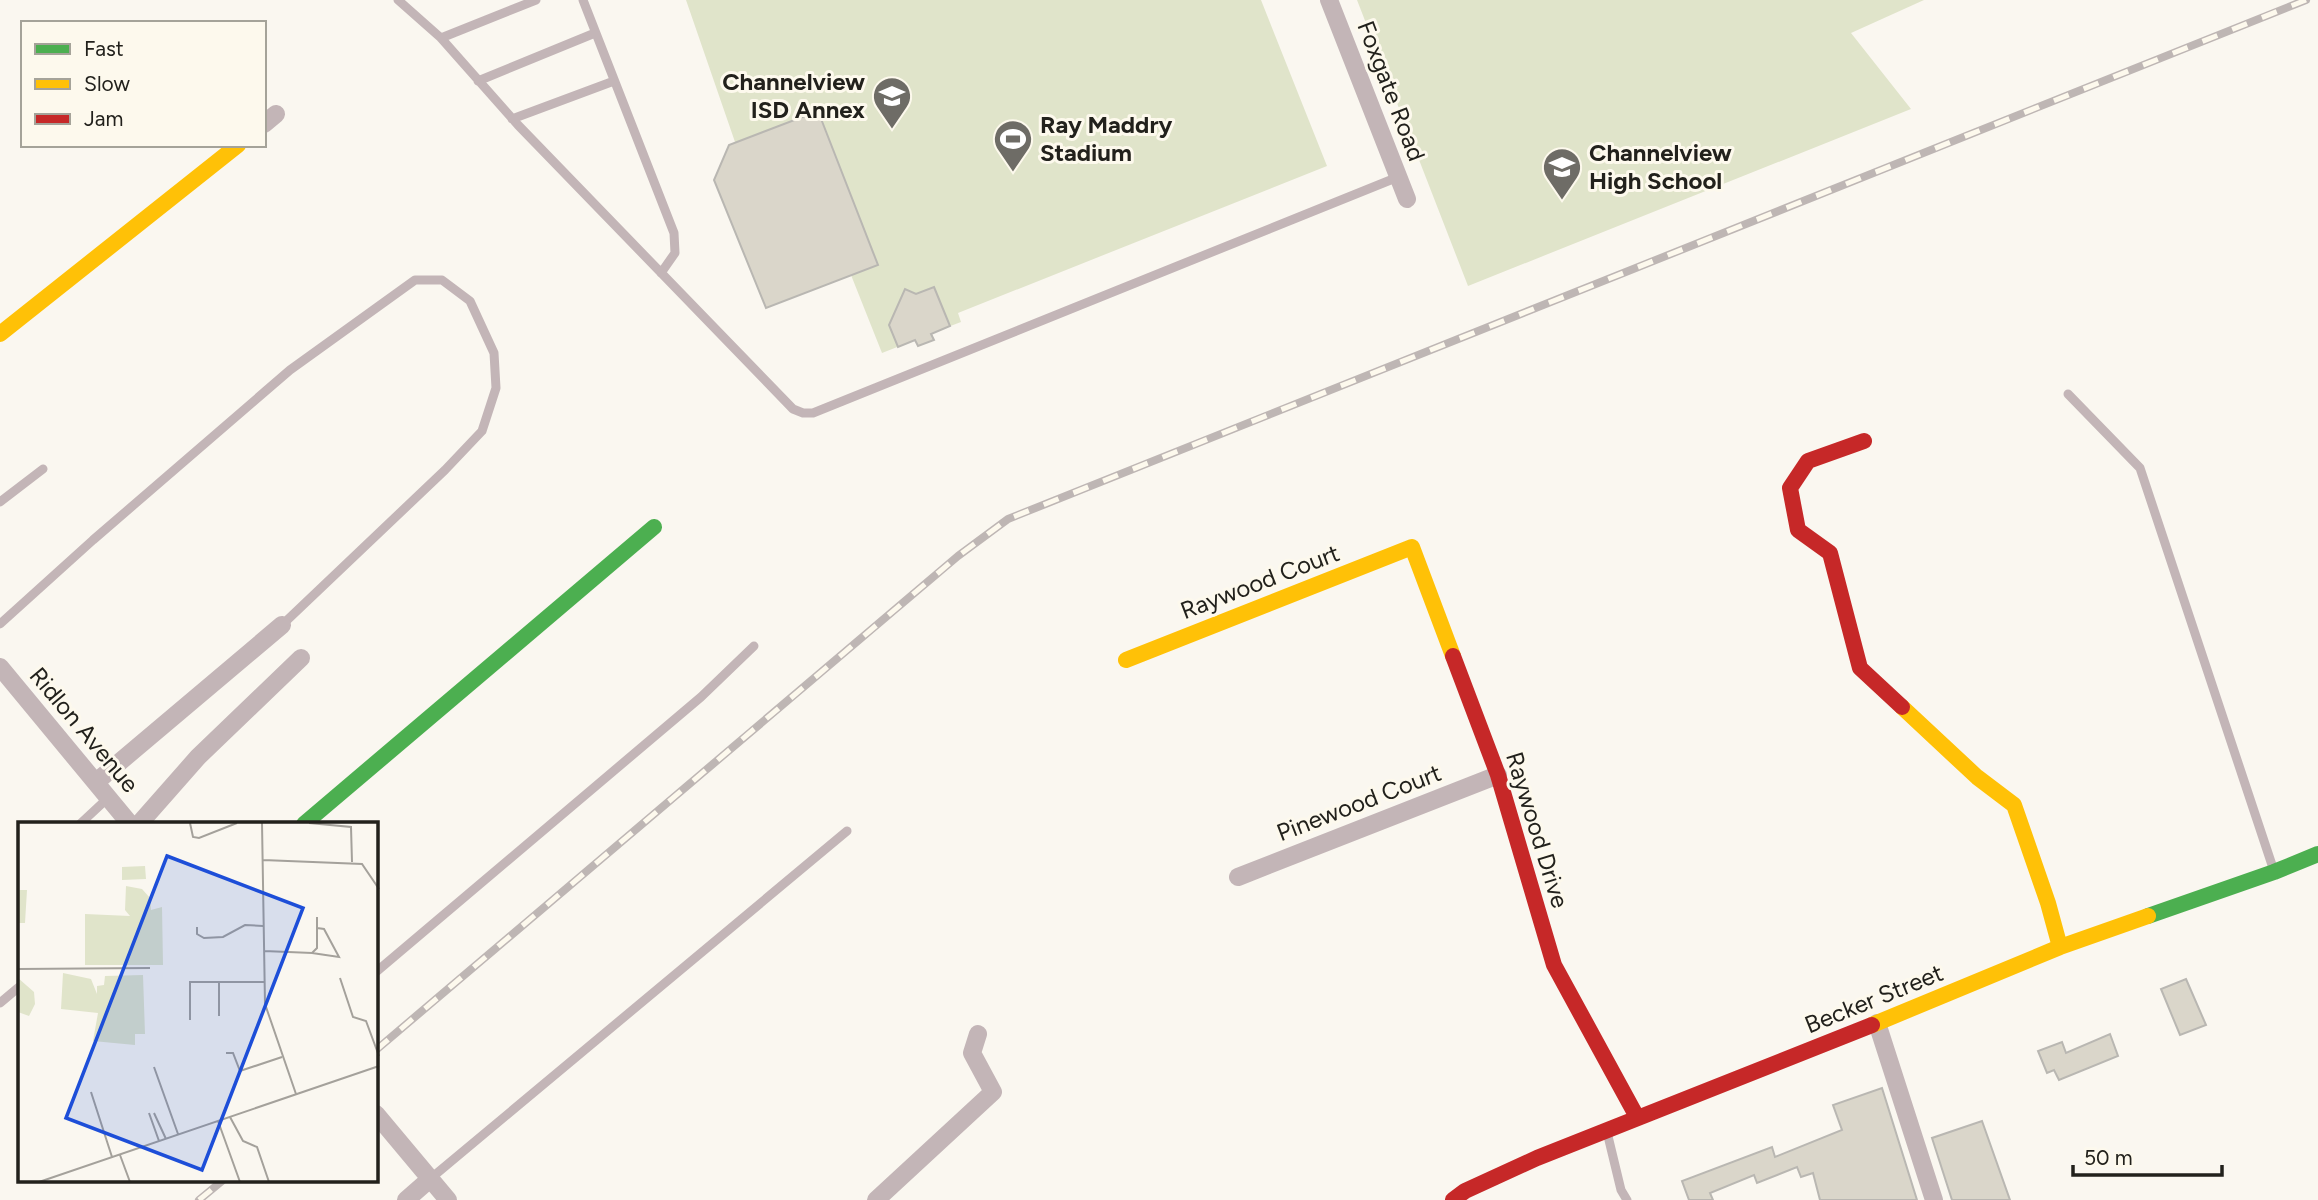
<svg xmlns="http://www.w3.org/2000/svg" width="2318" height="1200" viewBox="0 0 2318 1200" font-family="Figtree,sans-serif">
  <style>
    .green { fill: #e0e4ca }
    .building { fill: #dad6ca; stroke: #b9b7b2; stroke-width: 2 }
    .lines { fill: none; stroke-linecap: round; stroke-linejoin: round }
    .lane { stroke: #c3b5b7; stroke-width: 9 }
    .street { stroke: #c3b5b7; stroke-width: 18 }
    .fast { stroke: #4caf50; stroke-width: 16 }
    .slow { stroke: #ffc107; stroke-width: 16 }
    .jam { stroke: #c62828; stroke-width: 16 }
    .rail-casing { stroke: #beb6b4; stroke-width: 8 }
    .rail { stroke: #fdf9ed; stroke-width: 5; stroke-dasharray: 16; stroke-linecap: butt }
    .labels { text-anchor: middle; stroke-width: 6; stroke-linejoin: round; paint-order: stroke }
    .poi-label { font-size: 24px; font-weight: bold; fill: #22211c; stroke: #fdf9ed; text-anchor: start }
    .street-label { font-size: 24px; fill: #22211c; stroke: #fdf9ed }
    .inset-road { fill: none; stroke: #a4a19b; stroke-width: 2 }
    .view { fill: #1d4ed8; fill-opacity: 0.15; stroke: #1d4ed8; stroke-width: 3.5 }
    .inset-edge { fill: none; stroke: #22211c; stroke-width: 3.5 }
  </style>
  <rect width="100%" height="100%" fill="#faf7f0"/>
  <path class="green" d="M686,0H1261L1327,166L958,313L961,322L932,333L934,340L918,346L915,340L882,353L851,275L766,308L714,180L729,145L735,142Z
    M1357,0H1924L1851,33L1911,109L1468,286Z"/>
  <path class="building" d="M818,111L878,265L766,308L714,180L729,145Z
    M934,287L950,326L931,334L934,340L918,346L915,340L898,347L889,325L905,289L916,294Z
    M2186,979L2206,1025L2180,1035L2161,989Z
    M2110,1034L2118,1056L2059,1080L2054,1070L2047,1073L2038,1051L2062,1042L2066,1053Z
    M1882,1088L1917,1200H1820L1813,1173L1801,1177L1797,1167L1757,1183L1754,1175L1710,1193L1713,1200H1689L1682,1181L1772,1147L1775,1157L1842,1130L1833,1105Z
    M1982,1121L2010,1200H1952L1932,1138Z"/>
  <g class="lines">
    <path class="lane" d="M398,0L441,38L518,125L793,409L803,413H813L1398,177
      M583,0L674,233L675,253L661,273
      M441,38L536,0
      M478,81L595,33
      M512,119L614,81
      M2068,394L2140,468L2274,871
      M0,502L43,469
      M0,624L93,540L290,370L415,280H442L470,301L494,353L496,388L482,431L445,470L282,625
      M80,824L109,797
      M376,972L701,697L754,646
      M0,1003L19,987
      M1607,1132L1621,1190L1627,1200
      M430,1179L847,831"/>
    <path class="street" d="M1329,0L1407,199
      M264,124L276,114
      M0,667L130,824
      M96,782L282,625
      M139,824L198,757L301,658
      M1238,877L1498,775
      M1877,1023L1934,1200
      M376,1114L448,1200
      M406,1200L430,1179
      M876,1200L993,1092L972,1053L978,1034"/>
    <path class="fast" d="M304,824L654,527
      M2148,916L2274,872L2318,854"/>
    <path class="slow" d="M0,334L238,145
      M1126,660L1412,547L1453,656
      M1902,707L1977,777L2014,805L2048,903L2060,947
      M1872,1025L2060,947L2148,916"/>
    <path class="jam" d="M1864,441L1808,461L1790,488L1798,530L1830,553L1860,668L1902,707
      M1453,656L1498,775L1554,965L1637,1117
      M1453,1200L1465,1191L1537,1158L1872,1025"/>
    <g class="rail-casing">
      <path id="rail" d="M376,1050L958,556L1008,519L2306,0
        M199,1200L222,1181"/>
    </g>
    <use href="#rail" class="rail"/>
  </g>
  <defs>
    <g id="school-pin" transform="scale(2.0125)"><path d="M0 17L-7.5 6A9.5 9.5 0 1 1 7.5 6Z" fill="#6e6c66" stroke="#fdf9ed"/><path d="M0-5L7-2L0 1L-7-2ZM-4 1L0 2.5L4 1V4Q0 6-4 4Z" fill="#fff"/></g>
    <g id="stadium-pin" transform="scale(2.0125)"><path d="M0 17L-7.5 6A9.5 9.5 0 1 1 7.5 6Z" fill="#6e6c66" stroke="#fdf9ed"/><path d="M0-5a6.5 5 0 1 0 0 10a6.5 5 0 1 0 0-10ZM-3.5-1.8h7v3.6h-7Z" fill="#fff"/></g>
  </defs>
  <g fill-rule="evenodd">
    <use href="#school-pin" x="892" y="96"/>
    <use href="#stadium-pin" x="1013" y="139"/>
    <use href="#school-pin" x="1562" y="167"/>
  </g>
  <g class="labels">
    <g class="poi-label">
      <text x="865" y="90" text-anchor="end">Channelview<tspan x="865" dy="28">ISD Annex</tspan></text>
      <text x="1040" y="133">Ray Maddry<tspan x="1040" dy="28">Stadium</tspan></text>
      <text x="1589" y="161">Channelview<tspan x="1589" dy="28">High School</tspan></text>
    </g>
    <g class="street-label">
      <text transform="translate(1391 91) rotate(69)" y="8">Foxgate Road</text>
      <text transform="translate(1260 582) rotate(-21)" y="8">Raywood Court</text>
      <text transform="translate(84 730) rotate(50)" y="8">Ridlon Avenue</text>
      <text transform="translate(1359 803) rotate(-21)" y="8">Pinewood Court</text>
      <text transform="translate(1537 830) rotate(73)" y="8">Raywood Drive</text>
      <text transform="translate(1874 999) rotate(-22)" y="8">Becker Street</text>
    </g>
  </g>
  <g transform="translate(18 822)">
    <rect width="360" height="360" fill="#faf7f0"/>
    <path d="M127,44L128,57L104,58V45ZM108,64L124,67L132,76L133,88L144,85L145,143H67V92L112,94L107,88ZM0,68H9L7,101H0ZM45,151L73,157L79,172V164L86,163L87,154L125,153L127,212H117V223L75,219L80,191L43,187ZM0,156L16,170L17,182L11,194L0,190Z" fill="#e0e4ca"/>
    <path class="inset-road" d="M172,1L175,15L181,16L219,1M244,1L247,182L278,272M291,1L333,5L334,40M245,38L344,42L361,67M179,105V112L186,116L205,115L227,103L245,104M246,129L294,131L299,126V95M294,131L321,135L306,107L299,106M0,147L132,146M322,156L335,195L348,199L361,234M201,161V194M172,198V160H246M208,231H215L222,249L264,235M136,245L160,312M73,270L94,335M131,291L141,319M136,291L148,317M212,295L225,319L239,325L251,360M200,299L222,360M102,333L112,360M21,360L361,244"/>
    <path class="view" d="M149,34L285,86L184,348L48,296Z"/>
    <rect width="360" height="360" class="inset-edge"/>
  </g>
  <rect x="21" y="21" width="245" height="126" fill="#fdf9ed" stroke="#a5a399" stroke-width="2"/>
  <rect x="35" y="44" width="35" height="10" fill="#4caf50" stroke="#a5a399" stroke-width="2"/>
  <text x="84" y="56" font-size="21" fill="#22211c">Fast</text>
  <rect x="35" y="79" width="35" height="10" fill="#ffc107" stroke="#a5a399" stroke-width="2"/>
  <text x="84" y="91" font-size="21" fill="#22211c">Slow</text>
  <rect x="35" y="114" width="35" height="10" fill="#c62828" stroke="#a5a399" stroke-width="2"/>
  <text x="84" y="126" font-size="21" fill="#22211c">Jam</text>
  <path d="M2073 1165v10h149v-10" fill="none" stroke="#22211c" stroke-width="3.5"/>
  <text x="2084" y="1165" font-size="21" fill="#22211c" stroke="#fdf9ed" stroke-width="5" paint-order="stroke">50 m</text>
</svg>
